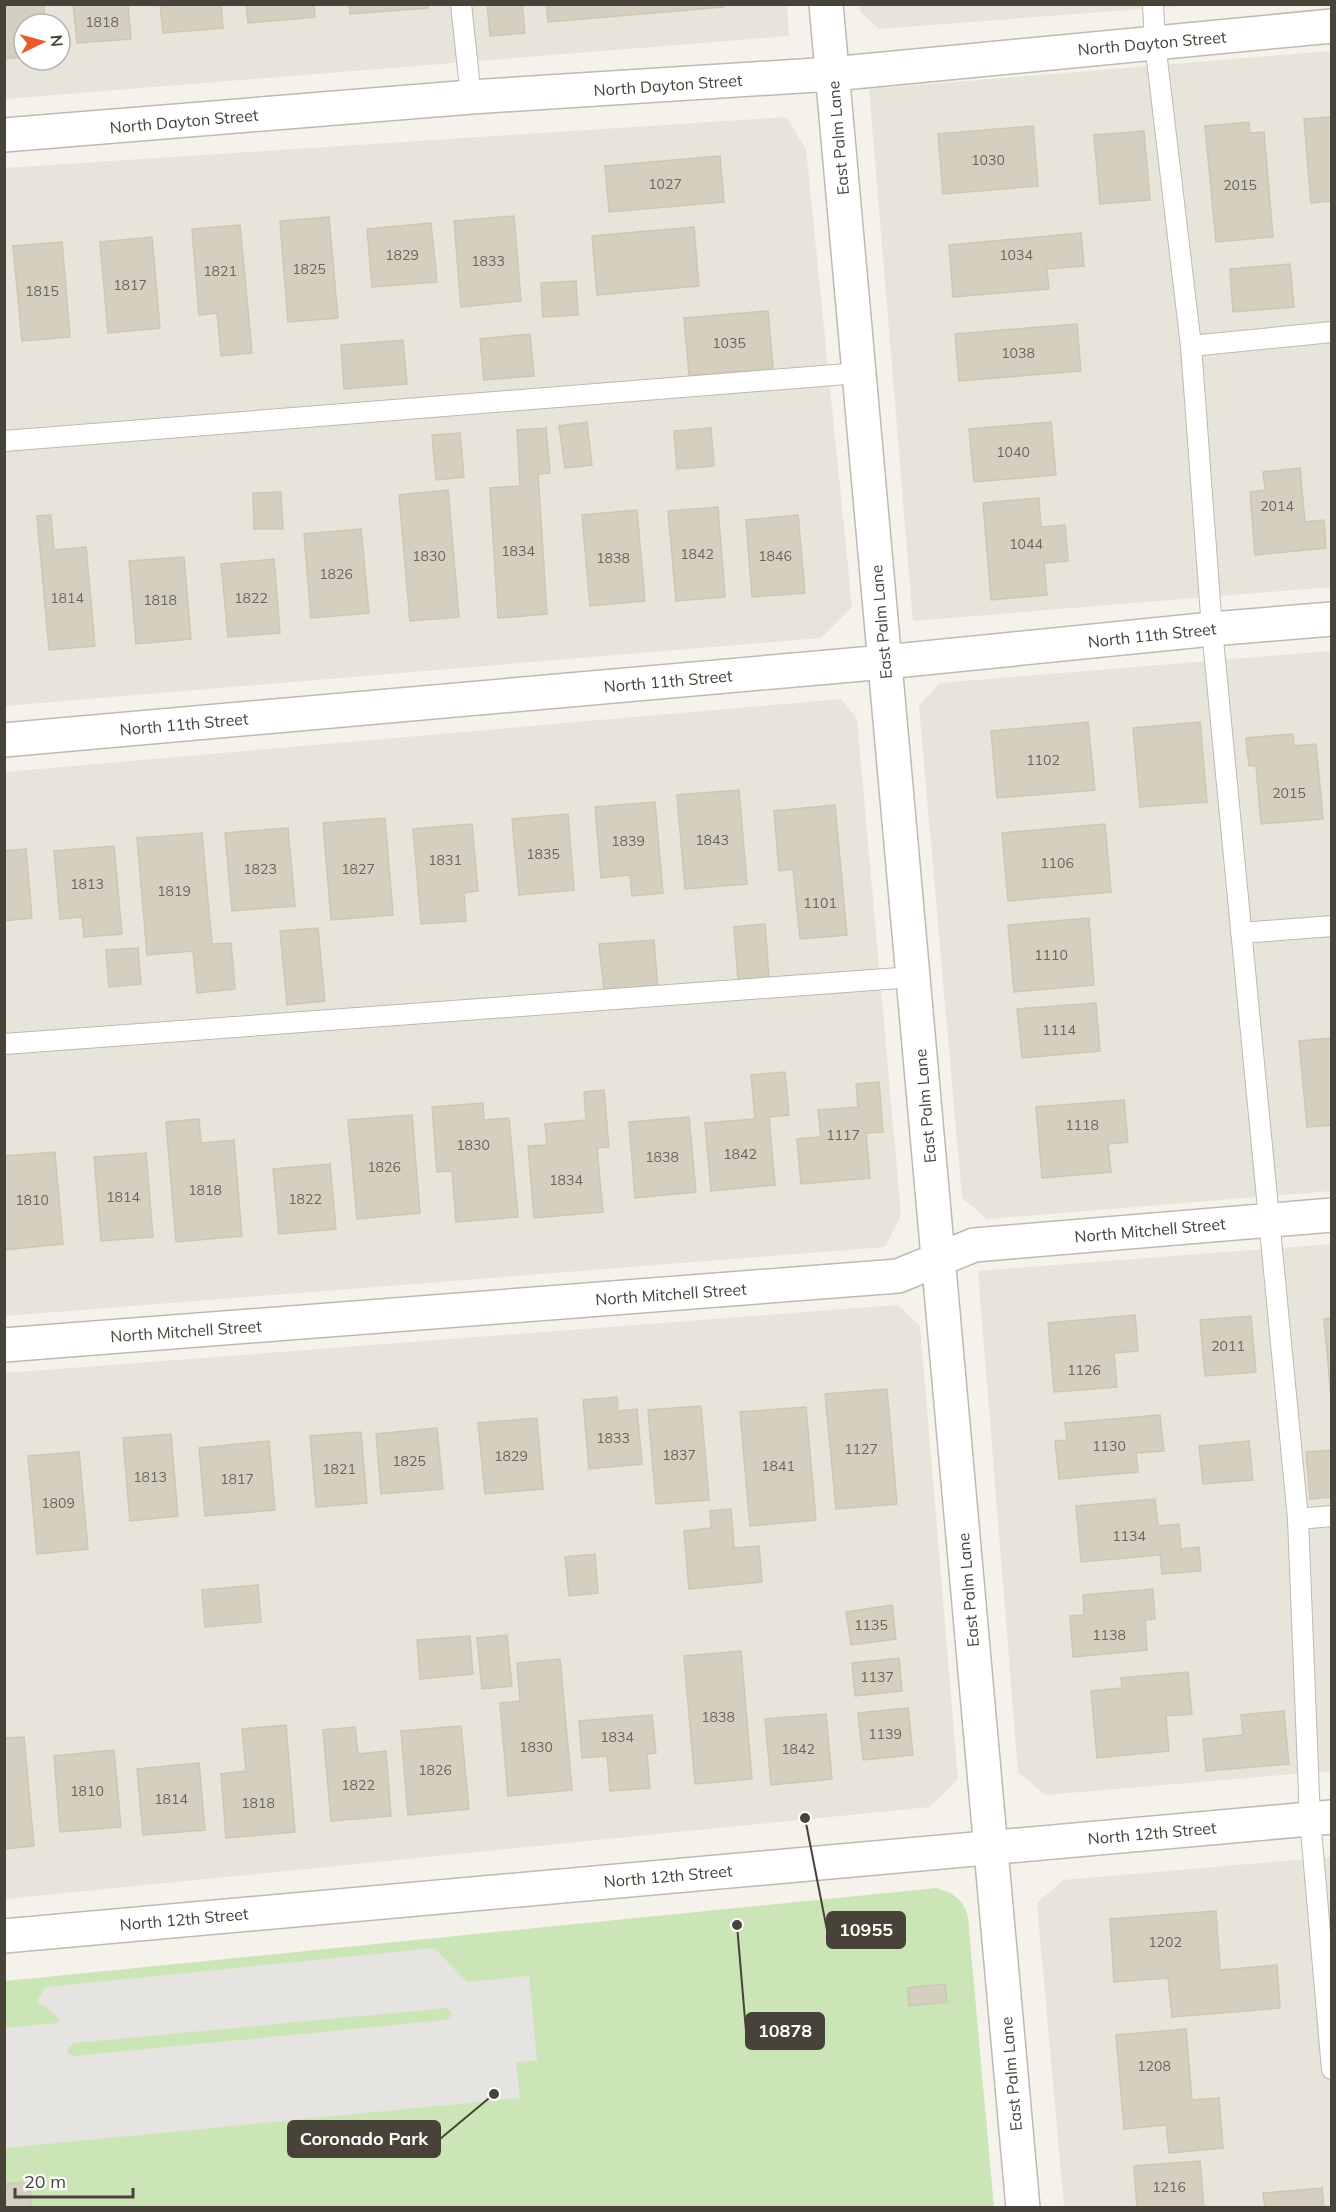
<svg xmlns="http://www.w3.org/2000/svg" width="1336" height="2212" viewBox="0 0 1336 2212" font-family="Mulish,sans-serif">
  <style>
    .residential { fill: #e7e4d9; fill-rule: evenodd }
    .green { fill: #cbe5b7 }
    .parking { fill: #e6e4e1; fill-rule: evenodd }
    .building { fill: #d5cfc0; stroke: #cfc7b4; stroke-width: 1.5 }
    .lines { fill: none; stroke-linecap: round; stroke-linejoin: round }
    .service-casing { stroke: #bfbaad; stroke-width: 22 }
    .minor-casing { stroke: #bfbaad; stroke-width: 36 }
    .tertiary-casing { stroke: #bfbaad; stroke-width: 36 }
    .service { stroke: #fff; stroke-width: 20 }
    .minor { stroke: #fff; stroke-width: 33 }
    .tertiary { stroke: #fff; stroke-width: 33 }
    .labels { text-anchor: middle; stroke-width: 5; stroke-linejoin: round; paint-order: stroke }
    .number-label { font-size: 14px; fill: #6a665b }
    .street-label { font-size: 16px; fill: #474339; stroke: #fff }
    .leader { fill: none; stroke: #474339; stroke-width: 2 }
    .callout-dot { fill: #474339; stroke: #fff; stroke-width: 2 }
    .callout { fill: #474339; stroke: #474339; stroke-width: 2 }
    .callout-label { font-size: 18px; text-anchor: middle; font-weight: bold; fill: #fff }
  </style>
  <rect width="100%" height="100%" fill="#f4f2ea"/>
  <path class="residential" d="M5,5H787L789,36L5,99ZM24,24H60V60H24Z
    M860,5H1194L879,29L860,11Z
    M1331,51V587L913,621L869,89Z
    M786,117L806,149L852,607L821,638L5,706V168Z
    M1331,651V1191L987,1219L962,1198L919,706L940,683Z
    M841,699L857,719L901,1215L885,1247L5,1316V772Z
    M1331,1244V1771L1045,1795L1018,1772L978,1271Z
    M898,1305L920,1326L958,1779L930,1807L5,1899V1373Z
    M1331,1857V2207H1064L1037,1903L1063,1880Z"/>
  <path class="green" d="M937,1888C954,1894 964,1899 968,1918L994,2207L5,2208V1981Z"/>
  <path class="parking" d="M434,1948L467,1982L529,1976L537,2060L516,2063L520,2098L5,2148V2028L58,2023L59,2018L37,2001L46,1987ZM447,2008L451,2011V2016L447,2020L73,2056L68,2053V2048L74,2043Z"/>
  <path class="building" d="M4,4H44L45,24H24V57L4,59Z
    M73,4H128L131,39L77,43Z
    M160,4H221L223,28L163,33Z
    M246,4H314L315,17L248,23Z
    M349,4H428V8L350,14Z
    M487,4H522L525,33L490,36Z
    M546,4H723V7L548,22Z
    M1332,117V201L1311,203L1304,119Z
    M1249,122L1250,133L1264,132L1273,237L1216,242L1205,126Z
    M1033,126L1038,186L943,194L938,134Z
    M1144,131L1150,200L1100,204L1094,135Z
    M720,156L724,202L609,212L605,166Z
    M514,216L521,301L461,307L454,221Z
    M329,217L338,318L288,322L280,221Z
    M431,223L437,282L372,287L367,229Z
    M240,225L252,353L221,356L217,313L199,315L192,229Z
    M694,227L699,286L597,295L592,236Z
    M1081,233L1084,266L1047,269L1049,289L953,297L949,245Z
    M152,237L160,328L108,333L100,242Z
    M62,242L70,337L22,341L13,246Z
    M1290,264L1294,307L1233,312L1230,269Z
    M576,281L578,315L543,317L541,283Z
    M768,311L773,368L689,376L684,318Z
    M1077,324L1081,371L959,381L955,334Z
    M530,334L534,376L484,380L480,339Z
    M403,340L407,384L344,389L341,345Z
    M587,422L592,465L565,468L559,426Z
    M1051,422L1056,475L974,482L969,429Z
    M546,428L550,473L538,474L547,614L498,618L490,488L520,486L517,430Z
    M711,428L714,466L677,469L674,431Z
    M460,433L464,477L436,480L432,435Z
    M1300,468L1305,522L1324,520L1326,548L1255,555L1250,492L1265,490L1263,472Z
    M448,490L459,617L410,621L399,495Z
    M281,492L283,529H254L253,493Z
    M1039,498L1041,527L1065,525L1068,561L1044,563L1047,595L991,600L983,503Z
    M718,507L725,597L676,601L668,511Z
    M637,510L645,601L590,606L582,515Z
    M51,515L54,550L86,547L95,646L49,650L37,516Z
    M798,515L805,593L752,597L746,520Z
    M361,529L369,613L311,618L304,534Z
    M184,557L191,639L136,644L129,561Z
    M274,559L280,633L228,637L221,564Z
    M1088,722L1095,790L997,798L991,731Z
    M1200,722L1207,802L1140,807L1133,728Z
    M1293,734L1294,746L1316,744L1323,819L1261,824L1256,766H1249L1246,738Z
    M739,790L747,884L685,889L677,795Z
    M655,802L663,893L632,896L630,875L601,878L595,807Z
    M835,805L847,935L800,939L793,869L779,871L774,811Z
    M568,814L574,890L519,895L512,819Z
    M385,818L393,915L331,920L323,823Z
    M472,824L478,891L464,893L466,921L421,924L413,829Z
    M1105,824L1111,892L1008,901L1002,833Z
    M288,828L295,906L232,911L225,833Z
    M202,833L212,944L231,943L235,989L197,993L193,951L147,955L137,838Z
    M114,846L122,934L84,937L82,917L60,919L54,851Z
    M26,849L32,918L4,921V851Z
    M1089,918L1094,985L1014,992L1008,925Z
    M765,924L769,977L738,980L734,927Z
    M318,928L325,1001L287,1005L280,931Z
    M654,940L658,987L604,991L599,944Z
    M138,948L141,984L109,987L106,950Z
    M1096,1003L1100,1051L1022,1058L1017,1009Z
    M1332,1038V1125L1307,1127L1299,1041Z
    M785,1072L789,1115L769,1117L775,1185L711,1191L705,1123L755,1119L751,1075Z
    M879,1082L883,1132L866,1133L870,1178L801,1184L797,1139L821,1137L818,1110L858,1107L856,1084Z
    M604,1090L609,1147L597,1148L603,1212L534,1218L528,1146L547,1145L545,1124L586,1120L584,1092Z
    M1124,1100L1128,1142L1108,1144L1111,1172L1042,1178L1036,1107Z
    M483,1103L484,1120L509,1118L518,1217L456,1222L452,1171L437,1172L432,1107Z
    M412,1115L420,1213L357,1219L348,1120Z
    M689,1117L696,1192L635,1198L629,1122Z
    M199,1119L201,1143L234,1140L242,1236L176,1242L166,1122Z
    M55,1152L63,1244L4,1250V1156Z
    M146,1153L153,1237L101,1241L94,1157Z
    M330,1164L336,1229L279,1234L273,1169Z
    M1135,1315L1138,1351L1114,1353L1117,1387L1054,1392L1048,1323Z
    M1251,1316L1256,1372L1205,1376L1200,1320Z
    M1332,1318V1410L1324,1319Z
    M887,1389L897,1504L836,1509L825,1394Z
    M617,1397L618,1411L637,1409L642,1464L589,1469L583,1400Z
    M701,1406L709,1500L656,1504L648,1410Z
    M806,1407L816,1520L750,1526L740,1412Z
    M1160,1415L1164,1451L1136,1453L1138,1472L1059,1479L1055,1441L1067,1440L1065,1423Z
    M537,1418L543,1489L485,1494L478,1423Z
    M437,1428L443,1489L381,1494L376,1434Z
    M361,1432L367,1503L316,1507L310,1436Z
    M171,1434L178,1516L130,1521L123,1438Z
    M269,1441L275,1510L205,1516L199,1448Z
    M1249,1441L1253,1480L1203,1484L1199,1446Z
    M1332,1450V1497L1310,1499L1306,1452Z
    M79,1452L88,1549L37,1554L28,1456Z
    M1155,1499L1158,1526L1179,1524L1181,1549L1199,1547L1201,1571L1162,1574L1160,1555L1081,1562L1076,1506Z
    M731,1509L734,1548L759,1546L762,1582L689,1589L684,1531L711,1528L710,1511Z
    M595,1554L598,1593L569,1596L565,1557Z
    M258,1585L261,1622L205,1627L202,1590Z
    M1153,1589L1155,1619L1145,1620L1147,1650L1073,1657L1070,1616L1084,1615L1083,1595Z
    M892,1605L896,1639L851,1645L846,1612Z
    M507,1635L512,1686L482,1689L477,1638Z
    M470,1636L473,1674L420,1679L417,1640Z
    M741,1651L752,1779L695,1784L684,1656Z
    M899,1658L902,1691L855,1696L852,1663Z
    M560,1659L572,1790L508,1796L500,1703L520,1701L517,1663Z
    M1188,1672L1192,1714L1166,1716L1169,1751L1097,1758L1091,1691L1122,1688L1121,1678Z
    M908,1708L913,1755L863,1760L858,1713Z
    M1284,1711L1289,1764L1206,1771L1203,1739L1243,1735L1241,1715Z
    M826,1714L832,1779L771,1785L765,1719Z
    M652,1715L656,1753L647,1754L650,1788L610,1791L607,1756L582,1758L579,1721Z
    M286,1725L295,1832L226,1838L221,1774L246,1771L242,1729Z
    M461,1726L469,1809L408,1815L401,1731Z
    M355,1727L358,1754L386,1751L391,1816L331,1821L323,1730Z
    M24,1737L34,1846L4,1849V1738Z
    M114,1750L121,1827L60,1832L54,1756Z
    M199,1763L205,1830L143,1835L137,1769Z
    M1216,1911L1220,1970L1277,1965L1280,2008L1172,2017L1168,1978L1114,1982L1110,1919Z
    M945,1984L947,2002L909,2006L908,1988Z
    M1186,2029L1192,2100L1219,2098L1223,2148L1169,2153L1166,2125L1124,2129L1116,2035Z
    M1200,2161L1204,2208H1137L1134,2166Z
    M30,2182L31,2208H4V2184Z
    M1322,2188L1324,2208H1265L1263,2193Z"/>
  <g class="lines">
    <g class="service-casing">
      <path id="service" d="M461,4L471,97
        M1153,4L1155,43L1191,346L1212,629L1298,1519L1310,1819L1332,2069
        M1191,346L1332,332
        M4,441L859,373
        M1241,933L1332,926
        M4,1044L913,977
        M1298,1519L1332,1516"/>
    </g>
    <g class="minor-casing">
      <path id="minor" d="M826,4L1023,2208
        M4,135L471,97L832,74L1332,26
        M4,740L885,662L1212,629L1332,619
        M4,1345L898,1276L974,1245L1332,1215"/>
    </g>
    <g class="tertiary-casing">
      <path id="tertiary" d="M4,1936L1332,1817"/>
    </g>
    <use href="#service" class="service"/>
    <use href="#minor" class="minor"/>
    <use href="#tertiary" class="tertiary"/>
  </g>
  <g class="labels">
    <g class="number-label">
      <text x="102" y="27">1818</text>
      <text x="988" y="165">1030</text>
      <text x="665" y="189">1027</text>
      <text x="1240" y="190">2015</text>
      <text x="402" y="260">1829</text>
      <text x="1016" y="260">1034</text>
      <text x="488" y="266">1833</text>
      <text x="309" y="274">1825</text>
      <text x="220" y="276">1821</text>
      <text x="130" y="290">1817</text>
      <text x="42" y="296">1815</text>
      <text x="729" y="348">1035</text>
      <text x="1018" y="358">1038</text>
      <text x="1013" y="457">1040</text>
      <text x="1277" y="511">2014</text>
      <text x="1026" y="549">1044</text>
      <text x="518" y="556">1834</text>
      <text x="697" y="559">1842</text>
      <text x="429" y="561">1830</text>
      <text x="775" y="561">1846</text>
      <text x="613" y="563">1838</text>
      <text x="336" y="579">1826</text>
      <text x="67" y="603">1814</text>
      <text x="251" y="603">1822</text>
      <text x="160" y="605">1818</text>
      <text x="1043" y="765">1102</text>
      <text x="1289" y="798">2015</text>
      <text x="712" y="845">1843</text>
      <text x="628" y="846">1839</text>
      <text x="543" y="859">1835</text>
      <text x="445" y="865">1831</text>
      <text x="1057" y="868">1106</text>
      <text x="260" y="874">1823</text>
      <text x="358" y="874">1827</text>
      <text x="87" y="889">1813</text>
      <text x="174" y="896">1819</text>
      <text x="820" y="908">1101</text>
      <text x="1051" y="960">1110</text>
      <text x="1059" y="1035">1114</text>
      <text x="1082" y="1130">1118</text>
      <text x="843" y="1140">1117</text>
      <text x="473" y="1150">1830</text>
      <text x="740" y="1159">1842</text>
      <text x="662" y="1162">1838</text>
      <text x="384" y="1172">1826</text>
      <text x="566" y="1185">1834</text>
      <text x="205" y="1195">1818</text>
      <text x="123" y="1202">1814</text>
      <text x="305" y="1204">1822</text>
      <text x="32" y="1205">1810</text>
      <text x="1228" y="1351">2011</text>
      <text x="1084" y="1375">1126</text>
      <text x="613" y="1443">1833</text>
      <text x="1109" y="1451">1130</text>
      <text x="861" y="1454">1127</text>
      <text x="679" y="1460">1837</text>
      <text x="511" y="1461">1829</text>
      <text x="409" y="1466">1825</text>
      <text x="778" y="1471">1841</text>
      <text x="339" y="1474">1821</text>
      <text x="150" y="1482">1813</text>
      <text x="237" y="1484">1817</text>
      <text x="58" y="1508">1809</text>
      <text x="1129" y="1541">1134</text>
      <text x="871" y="1630">1135</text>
      <text x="1109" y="1640">1138</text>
      <text x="877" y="1682">1137</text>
      <text x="718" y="1722">1838</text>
      <text x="885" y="1739">1139</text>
      <text x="617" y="1742">1834</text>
      <text x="536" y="1752">1830</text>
      <text x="798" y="1754">1842</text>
      <text x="435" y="1775">1826</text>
      <text x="358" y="1790">1822</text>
      <text x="87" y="1796">1810</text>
      <text x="171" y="1804">1814</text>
      <text x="258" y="1808">1818</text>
      <text x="1165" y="1947">1202</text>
      <text x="1154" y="2071">1208</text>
      <text x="1169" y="2192">1216</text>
    </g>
    <g class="street-label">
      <text transform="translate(1152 43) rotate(-5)" y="6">North Dayton Street</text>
      <text transform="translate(668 85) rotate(-4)" y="6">North Dayton Street</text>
      <text transform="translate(184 121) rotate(-5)" y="6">North Dayton Street</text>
      <text transform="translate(838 138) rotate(-95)" y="6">East Palm Lane</text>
      <text transform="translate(881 622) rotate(-95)" y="6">East Palm Lane</text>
      <text transform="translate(1152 635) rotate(-6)" y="6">North 11th Street</text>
      <text transform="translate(668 681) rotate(-5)" y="6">North 11th Street</text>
      <text transform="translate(184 724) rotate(-5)" y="6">North 11th Street</text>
      <text transform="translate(925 1106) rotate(-95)" y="6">East Palm Lane</text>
      <text transform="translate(1150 1230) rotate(-5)" y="6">North Mitchell Street</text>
      <text transform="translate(671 1294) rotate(-4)" y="6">North Mitchell Street</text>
      <text transform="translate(186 1331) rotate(-4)" y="6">North Mitchell Street</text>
      <text transform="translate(968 1590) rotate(-95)" y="6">East Palm Lane</text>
      <text transform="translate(1152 1833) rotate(-5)" y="6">North 12th Street</text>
      <text transform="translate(668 1876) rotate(-5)" y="6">North 12th Street</text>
      <text transform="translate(184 1919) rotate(-5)" y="6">North 12th Street</text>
      <text transform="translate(1011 2074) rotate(-95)" y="6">East Palm Lane</text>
    </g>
  </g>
  <path class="leader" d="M805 1818L827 1930M737 1925L746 2031M494 2094L440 2139"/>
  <g class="callout-dot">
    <circle cx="805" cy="1818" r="6"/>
    <circle cx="737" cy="1925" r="6"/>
    <circle cx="494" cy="2094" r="6"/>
  </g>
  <g class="callout">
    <rect x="827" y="1912" width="78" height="36" rx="6"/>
    <rect x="746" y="2013" width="78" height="36" rx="6"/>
    <rect x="288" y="2121" width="152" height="36" rx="6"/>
  </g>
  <g class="callout-label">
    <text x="866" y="1936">10955</text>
    <text x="785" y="2037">10878</text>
    <text x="364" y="2145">Coronado Park</text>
  </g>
  <rect width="1336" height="2212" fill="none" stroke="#474339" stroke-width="12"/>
  <g transform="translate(42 42) rotate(85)"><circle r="28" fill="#ffffff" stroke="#b5b4b0" stroke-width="1.5"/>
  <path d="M0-4.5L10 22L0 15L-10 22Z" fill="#e95b2c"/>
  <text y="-9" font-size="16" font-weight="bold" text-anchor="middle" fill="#474339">N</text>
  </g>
  <path d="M15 2188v9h118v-9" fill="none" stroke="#474339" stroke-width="3"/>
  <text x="24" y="2188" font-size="18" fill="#474339" stroke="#ffffff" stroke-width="4.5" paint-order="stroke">20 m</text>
</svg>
